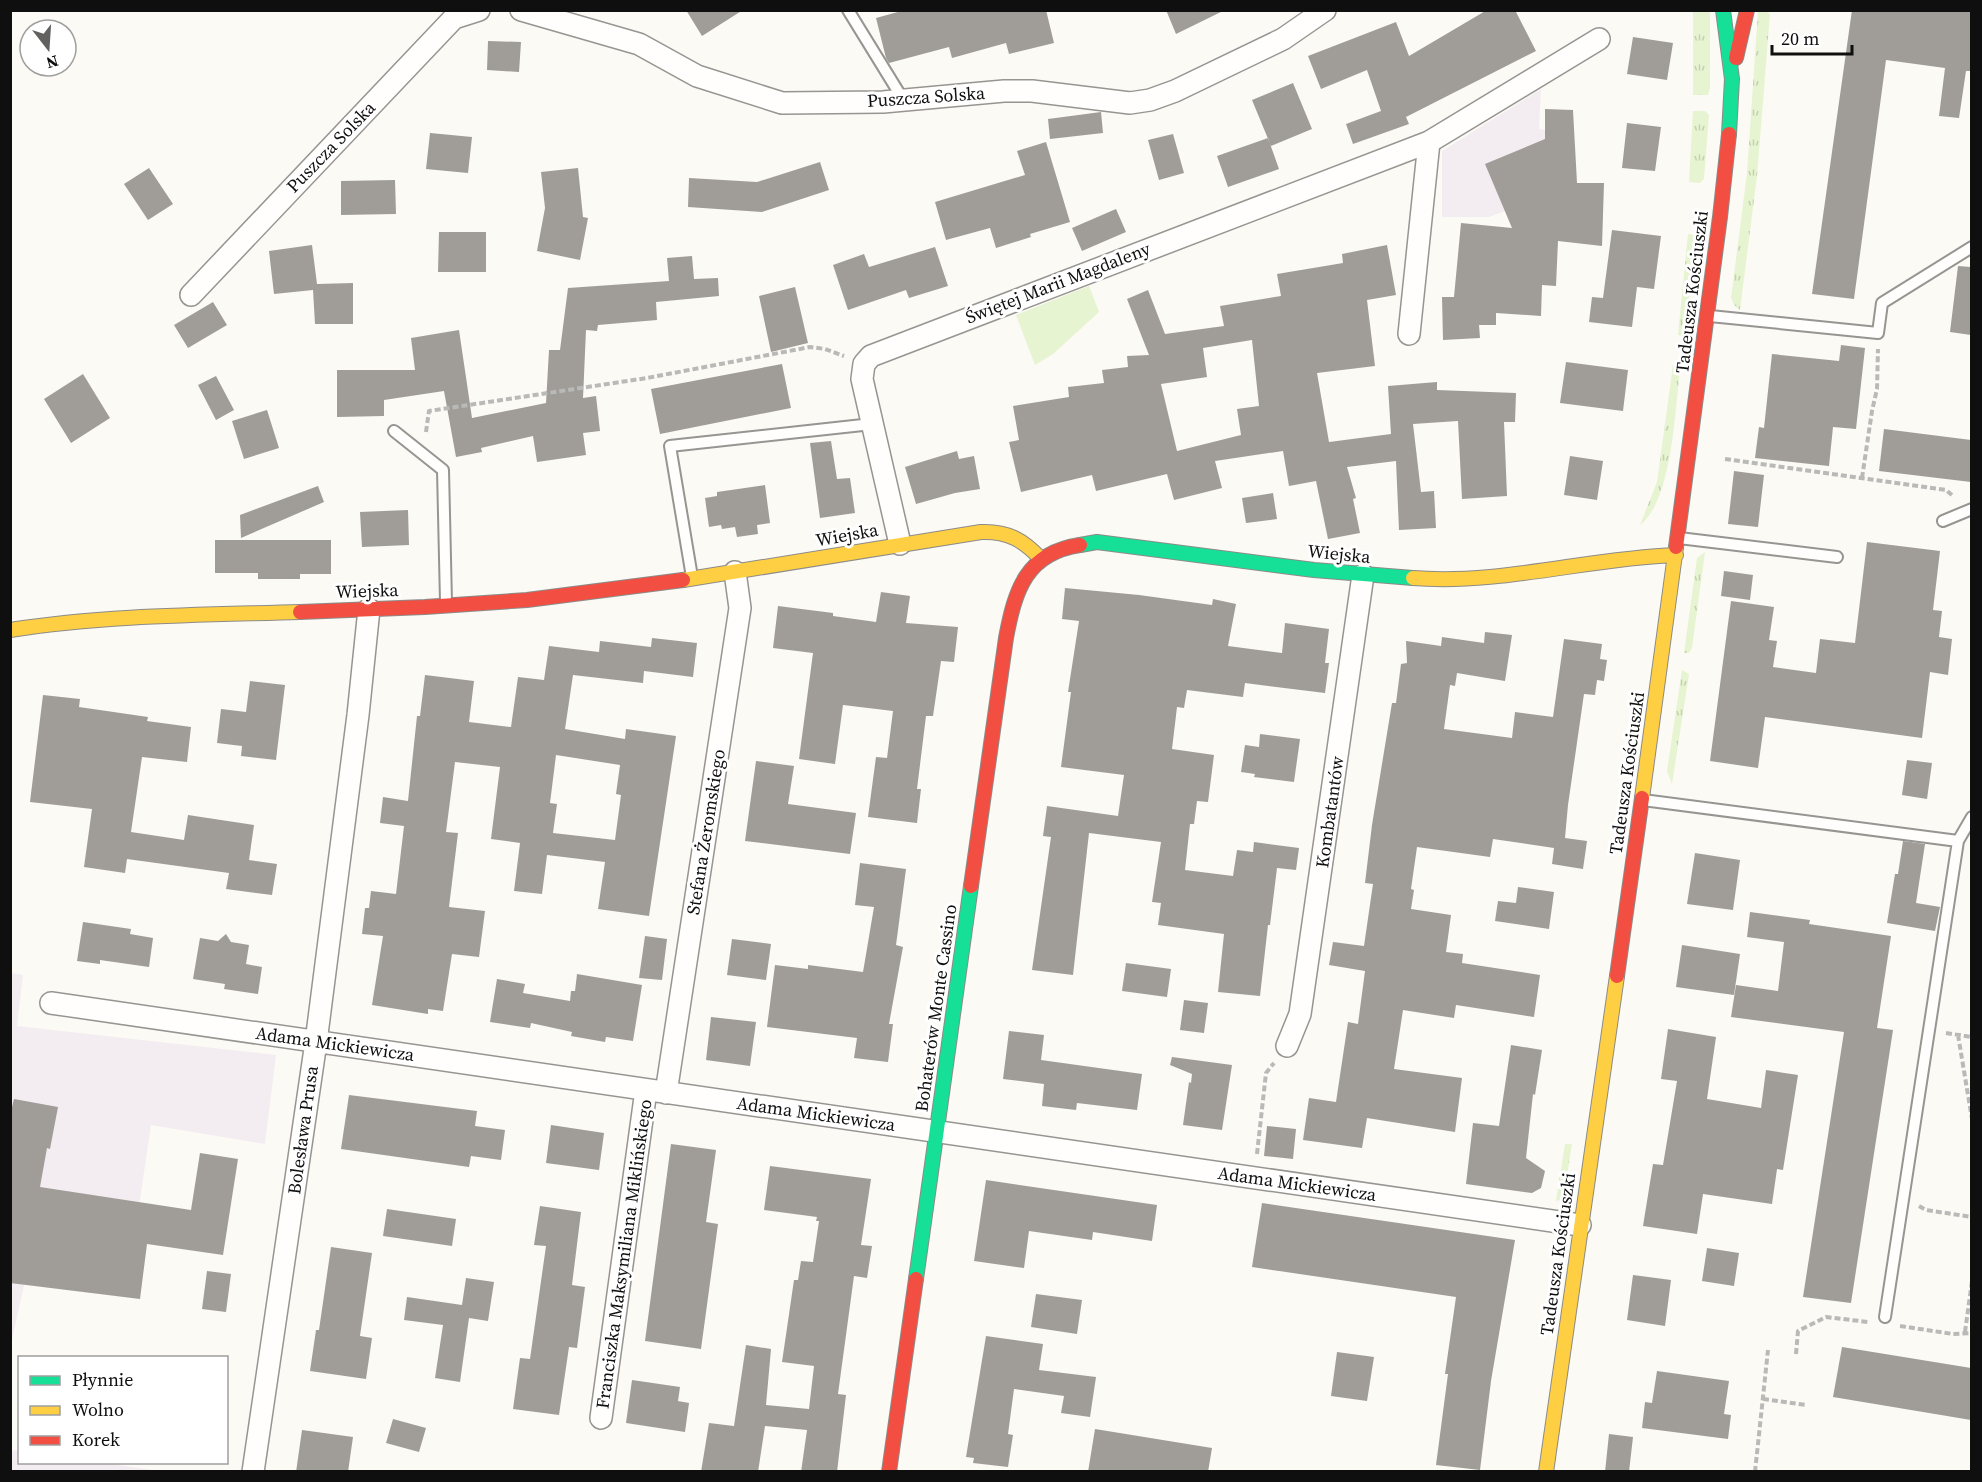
<svg xmlns="http://www.w3.org/2000/svg" width="1982" height="1482" viewBox="0 0 1982 1482" font-family="'Source Serif 4',serif">
  <style>
    .industrial { fill: #f3edf1 }
    .grass { fill: url(#grass-tufts) }
    .park { fill: #e6f4d1 }
    .building { fill: #a09d99; fill-rule: evenodd }
    .lines { fill: none; stroke-linecap: round; stroke-linejoin: round }
    .lane-casing { stroke: #969592; stroke-width: 14 }
    .street-casing { stroke: #969592; stroke-width: 24 }
    .fast-casing { stroke: #8c8b89; stroke-width: 16 }
    .slow-casing { stroke: #8c8b89; stroke-width: 16 }
    .jam-casing { stroke: #8c8b89; stroke-width: 16 }
    .path { stroke: #b9b9b8; stroke-width: 4; stroke-dasharray: 6 3; stroke-linecap: butt }
    .lane { stroke: #fffefd; stroke-width: 10 }
    .street { stroke: #fffefd; stroke-width: 21 }
    .fast { stroke: #16e098; stroke-width: 14 }
    .slow { stroke: #ffcf43; stroke-width: 14 }
    .jam { stroke: #f24e42; stroke-width: 14 }
    .labels { text-anchor: middle; stroke-width: 6; stroke-linejoin: round; paint-order: stroke }
    .street-label { font-size: 18px; fill: #0f0f0f; stroke: #fff }
  </style>
  <defs>
    <pattern id="grass-tufts" width="24" height="20" patternUnits="userSpaceOnUse" patternTransform="scale(1.5)"><rect width="24" height="20" fill="#e6f4d1"/><path d="M3 7l-1-3M5 7V3M7 7l1-3M15 17l-1-3M17 17v-4M19 17l1-3" fill="none" stroke="#c4d0b2"/></pattern>
  </defs>
  <rect width="100%" height="100%" fill="#fcfaf4"/>
  <path class="industrial" d="M1541,89L1539,129L1552,130L1516,207L1489,217H1442V151Z
    M11,973L23,975L17,1026L276,1055L265,1144L151,1125L132,1254L34,1240L11,1344Z
    M11,1450L19,1451L20,1462H97L160,1471H11Z"/>
  <path class="grass" d="M1695,11H1710V88L1708,95H1693V12Z
    M1758,11H1766L1770,14L1757,176L1740,310L1734,305L1731,298L1747,173Z
    M1693,111H1705L1709,115L1704,179L1700,183L1689,182Z
    M1688,234L1695,235L1697,239L1684,336L1678,335Z
    M1673,365L1678,366L1680,370C1675,410 1672,501 1640,525L1657,482Z
    M1705,552L1692,648L1689,653H1684L1697,558Z
    M1682,670L1689,674L1672,784L1667,771Z
    M1565,1144H1572L1564,1194L1560,1200L1556,1201Z"/>
  <path class="park" d="M1089,286L1099,312L1053,354L1035,365L1016,315Z"/>
  <path class="building" d="M686,10H743L702,36Z
    M905,10H1046L1054,43L1009,54L1006,43L952,58L949,47L889,63L886,58L876,18Z
    M1166,10H1225L1176,34Z
    M1487,10H1515L1536,51L1406,117L1409,124L1353,144L1346,124L1381,111L1367,70L1321,89L1308,56L1396,22L1409,56Z
    M1852,10H1971V71H1966L1959,118L1939,116L1945,68L1886,60L1854,299L1812,294Z
    M1633,37L1673,43L1667,80L1627,74Z
    M488,41L521,42L519,72L487,70Z
    M1293,83L1312,129L1271,146L1252,100Z
    M1545,109L1573,110L1577,183H1604L1602,246L1558,241L1556,286L1542,285L1541,316L1496,313V325H1479L1480,338L1443,340L1442,297H1454L1461,223L1512,228L1485,164L1545,139Z
    M1101,112L1103,133L1050,139L1048,119Z
    M1627,123L1661,127L1655,171L1622,168Z
    M430,133L472,137L468,173L426,169Z
    M1173,134L1184,173L1159,180L1148,140Z
    M1268,138L1279,169L1228,187L1217,156Z
    M1046,142L1070,222L1030,234L1031,237L996,248L990,228L946,240L935,202L1025,175L1017,151Z
    M820,162L829,190L762,212L688,207L689,178L757,182Z
    M149,168L173,204L148,220L124,184Z
    M578,168L583,217L588,218L580,260L537,251L545,208L541,172Z
    M395,180L396,214L341,215V181Z
    M1116,209L1126,232L1082,251L1072,228Z
    M1612,230L1661,236L1654,289L1637,287L1632,327L1589,322L1592,297L1603,298Z
    M439,232H486V272H438Z
    M312,245L317,284L353,283V324H315L313,290L274,294L269,251Z
    M1387,245L1396,295L1367,300L1375,366L1317,373L1329,442L1391,434L1388,386L1437,382V390L1516,393L1515,422H1504L1507,496L1462,499L1458,421L1413,424L1421,492L1434,491L1436,528L1399,530L1396,461L1347,467L1356,498L1353,499L1360,533L1328,539L1316,481L1289,486L1283,451L1215,461L1222,488L1174,500L1167,474L1096,491L1092,475L1021,492L1009,442L1019,440L1013,406L1069,397L1068,387L1104,383L1102,370L1128,367L1127,356L1149,355L1127,299L1148,290L1165,334L1224,326L1220,306L1281,296L1277,274L1343,263L1342,254ZM1252,340L1259,406L1237,409L1241,435L1177,451L1161,384L1207,377L1203,348Z
    M935,247L948,286L909,298L906,290L848,310L833,265L864,254L869,267Z
    M692,256L694,279L718,278L719,296L656,302L657,320L598,325L597,331L586,330L583,398L596,396L600,431L583,433L586,455L537,462L533,436L481,448L482,452L456,457L444,391L384,400V416L337,417V370H415L411,338L459,330L472,418L546,403L549,350H560L568,288L669,281L667,258Z
    M1958,266L1971,267V335L1950,332Z
    M795,287L808,343L771,352L759,296Z
    M213,302L227,325L188,348L174,325Z
    M1841,345L1865,348L1856,429L1833,427L1829,466L1755,458L1759,427L1764,428L1772,354L1839,361Z
    M1566,362L1628,370L1623,411L1560,403Z
    M782,364L791,408L660,434L651,389Z
    M83,374L110,418L71,443L44,399Z
    M216,376L234,410L216,420L198,385Z
    M267,410L279,448L244,459L232,421Z
    M1884,429L1971,440V482L1879,471Z
    M831,441L837,479L850,478L855,513L820,518L810,443Z
    M957,451L959,459L974,456L980,489L955,493L916,504L905,467Z
    M1570,456L1603,461L1597,500L1564,495Z
    M1734,471L1764,475L1758,527L1728,524Z
    M765,485L770,523L757,525L758,534L737,537L735,527L722,529L721,525L709,527L705,498L717,496V492Z
    M318,486L324,502L241,538L240,515Z
    M1273,493L1277,519L1246,523L1242,498Z
    M408,510L409,545L362,547L360,512Z
    M215,540H331V574H300V579H258V573H215Z
    M1867,542L1940,551L1933,610L1942,611L1939,637L1952,639L1948,675L1930,672L1922,738L1765,717L1758,768L1710,761L1731,601L1774,607L1769,640L1777,641L1773,667L1816,673L1820,639L1855,643Z
    M1724,571L1753,575L1750,600L1721,596Z
    M1065,588L1139,595L1212,605L1213,599L1236,604L1228,646L1282,653L1285,623L1329,629L1325,663H1329L1325,693L1245,683L1243,697L1187,690L1184,708L1177,707L1172,749L1214,755L1208,802L1197,801L1194,824H1190L1185,870L1233,876L1237,850L1253,852L1254,842L1299,848L1296,870L1277,868L1270,925H1268L1260,996L1218,992L1224,934L1158,925L1161,903L1152,902L1161,842L1089,833L1073,975L1032,970L1051,837L1043,836L1047,806L1118,816L1124,775L1061,767L1071,692H1068L1079,621L1062,619Z
    M881,592L910,596L906,623L958,627L954,662L941,661L933,716H926L917,789H921L917,823L868,817L876,757L887,758L893,711L843,705L835,764L799,759L813,653L773,648L778,606L833,613V616L876,622Z
    M1485,632L1512,635L1505,681L1457,673L1455,686L1450,685L1444,729L1512,738L1515,712L1553,717L1564,639L1602,644L1600,659L1607,660L1604,681L1597,680L1595,695L1584,694L1568,805L1565,838L1587,841L1583,869L1552,864L1554,848L1493,839L1490,857L1417,847L1411,889L1414,890L1411,909L1451,915L1446,952L1463,954L1462,963L1540,975L1534,1017L1456,1005L1454,1018L1403,1010L1394,1069L1462,1078L1455,1132L1367,1118L1362,1148L1303,1140L1309,1098L1336,1102L1348,1022L1358,1024L1365,971L1329,965L1333,942L1364,946L1373,884L1365,883L1372,825L1392,703H1396L1401,664L1407,663L1406,641L1441,646L1442,637L1484,643Z
    M652,638L697,643L693,677L644,671L643,683L573,675L565,729L625,739L626,729L676,736L649,916L598,909L605,862L547,855L542,894L514,891L520,843L491,839L500,767L455,762L446,832L458,833L449,907L485,911L479,957L452,954L443,1011L428,1009V1014L372,1005L383,936L362,934L365,908H369L371,891L396,894L404,826L380,823L383,797L408,801L417,716H420L425,675L474,681L469,722L511,727L518,677L544,680L549,646L599,652L600,641L651,647ZM556,755L620,765L616,794L621,795L615,840L553,833L557,804L550,803Z
    M250,681L285,685L276,760L241,756L242,746L217,743L221,709L246,712Z
    M43,695L80,699L79,707L148,717L147,721L191,727L187,762L142,757L131,832L184,840L188,815L254,825L249,860L277,864L272,895L226,889L229,873L127,859L125,873L84,867L92,809L30,802Z
    M1260,734L1300,739L1294,782L1254,777L1255,774L1241,772L1245,745L1259,747Z
    M1907,760L1932,763L1927,799L1902,795Z
    M756,761L794,766L788,804L856,813L850,854L745,841Z
    M1903,841L1925,844L1916,903L1940,907L1935,931L1887,923L1895,874H1898Z
    M1695,853L1740,860L1733,910L1687,904Z
    M860,863L906,869L896,945L903,947L889,1024H893L888,1062L854,1058L857,1038L767,1027L775,965L808,969V965L863,972L874,907L855,905Z
    M1518,887L1554,892L1549,929L1495,921L1498,901L1516,903Z
    M1750,912L1810,920L1809,924L1891,936L1877,1028L1893,1030L1851,1303L1803,1297L1844,1032L1731,1017L1736,985L1778,991L1784,942L1747,937Z
    M83,922L131,929L130,934L153,938L149,967L100,960V964L77,961Z
    M226,934L231,942L249,945L246,964L262,967L258,994L224,989L225,984L193,979L200,938L218,941Z
    M645,936L667,939L662,980L639,978Z
    M732,939L771,944L766,980L727,975Z
    M1682,945L1740,954L1734,995L1676,987Z
    M1126,963L1171,969L1167,997L1122,991Z
    M577,974L642,985L633,1041L606,1037L605,1042L571,1036L572,1032L531,1023L530,1028L490,1022L497,979L525,984L523,993L570,1001L571,991H575Z
    M1184,1000L1208,1003L1204,1033L1180,1030Z
    M711,1017L756,1022L750,1066L706,1060Z
    M1668,1029L1716,1037L1707,1099L1761,1108L1766,1070L1798,1075L1783,1170L1777,1169L1772,1204L1703,1194L1697,1234L1643,1226L1653,1164L1663,1165L1677,1081L1661,1079Z
    M1009,1031L1044,1035L1041,1060L1142,1074L1137,1110L1077,1103L1076,1110L1042,1106L1044,1084L1003,1079Z
    M1511,1045L1542,1050L1535,1095L1533,1094L1526,1158L1545,1171L1541,1188L1532,1193L1466,1184L1473,1123L1499,1126Z
    M1172,1057L1232,1065L1222,1130L1183,1125L1189,1082L1191,1083L1192,1074L1170,1065Z
    M349,1095L477,1111L475,1126L505,1130L501,1160L471,1156L469,1167L341,1149Z
    M14,1099L58,1107L50,1149L47,1148L40,1187L191,1210L200,1153L238,1159L223,1255L147,1244L140,1299L10,1283V1115Z
    M551,1125L604,1133L599,1170L546,1163Z
    M1267,1126L1296,1129L1293,1159L1264,1156Z
    M671,1144L716,1150L706,1222L718,1224L701,1349L645,1341Z
    M770,1166L871,1179L861,1245L872,1246L867,1278L854,1276L838,1394L846,1395L837,1472H801L807,1430L765,1426L758,1472H701L709,1423L734,1426L746,1345L771,1349L766,1405L809,1409L814,1366L782,1362L794,1280H798L801,1261L813,1262L819,1221H816L817,1217L764,1210Z
    M986,1180L1157,1205L1152,1241L1093,1232L1092,1240L1029,1231L1024,1268L974,1261Z
    M1262,1203L1515,1240L1491,1381L1480,1470L1436,1465L1448,1374H1445L1456,1297L1252,1267Z
    M540,1206L581,1212L572,1285L585,1287L577,1348L569,1347L559,1415L513,1409L520,1358L530,1359L546,1246L534,1245Z
    M387,1209L456,1219L452,1246L383,1236Z
    M331,1247L372,1253L360,1336L372,1338L366,1379L310,1371L316,1330H319Z
    M1707,1248L1739,1253L1734,1286L1702,1281Z
    M207,1271L231,1274L226,1312L202,1309Z
    M1633,1275L1671,1280L1665,1326L1627,1320Z
    M466,1278L494,1282L488,1321L469,1318L460,1382L435,1378L443,1325L404,1320L407,1297L462,1305Z
    M1036,1294L1082,1300L1077,1334L1031,1327Z
    M986,1336L1043,1344L1039,1370L1096,1377L1090,1417L1061,1413L1064,1396L1014,1389L1008,1434L1013,1435L1008,1467L973,1463L974,1458L966,1457Z
    M1842,1347L1971,1368V1420L1833,1397Z
    M1337,1352L1374,1357L1367,1401L1331,1396Z
    M1657,1371L1729,1381L1724,1414L1731,1415L1728,1439L1642,1428L1645,1402L1652,1403Z
    M632,1380L680,1387L678,1401L689,1403L685,1432L626,1423Z
    M393,1419L426,1428L419,1452L386,1443Z
    M1095,1429L1212,1448L1208,1472H1088Z
    M302,1430L353,1437L348,1472H296Z
    M1609,1434L1633,1437L1629,1472H1605Z"/>
  <g class="lines">
    <g class="lane-casing">
      <path id="lane" d="M848,10L904,101
        M1710,316L1878,333L1882,303L1972,247
        M394,431L443,470L446,602
        M1943,521L1972,509
        M1679,538L1837,557
        M692,577L670,446L872,424
        M1643,800L1958,841L1885,1317
        M1958,841L1972,817"/>
    </g>
    <g class="street-casing">
      <path id="street" d="M521,10L639,44L697,76L782,103L883,102L1004,91H1032L1130,103L1150,100L1175,91L1283,39L1325,10
        M191,295L454,18L479,10
        M1409,334L1429,142
        M900,544L862,379L864,364L871,356L1429,142L1599,39
        M51,1003L1580,1225
        M1287,1046L1300,1014L1363,575
        M666,1093L740,608L735,572
        M601,1418L646,1090
        M253,1472L316,1042L358,715L369,609"/>
    </g>
    <g class="fast-casing">
      <path id="fast" d="M1723,10L1732,79L1729,134
        M1080,545L1097,542L1314,570L1413,578
        M916,1279L971,886"/>
    </g>
    <g class="slow-casing">
      <path id="slow" d="M1413,578C1501,585 1588,558 1676,555
        M683,580L981,532C1008,531 1023,540 1041,559
        M10,630C106,615 203,615 300,612
        M1642,798L1676,547
        M1546,1472L1617,976"/>
    </g>
    <g class="jam-casing">
      <path id="jam" d="M1736,58L1747,10
        M1676,547L1720,217L1729,134
        M300,612L425,607L527,600L683,580
        M971,886L1006,638C1015,590 1026,553 1080,545
        M1617,976L1642,798
        M889,1472L916,1279"/>
    </g>
    <path class="path" d="M426,432L429,411L647,378L810,347L825,349L844,356
      M1725,459L1946,490L1953,496
      M1862,478L1872,411L1877,389L1878,349
      M1946,1033L1972,1037
      M1958,1035L1972,1119
      M1257,1154L1266,1073L1274,1063
      M1919,1206L1926,1210L1972,1217
      M1900,1326L1953,1334L1972,1333
      M1965,1332L1972,1281
      M1796,1354L1798,1331L1826,1317L1868,1322
      M1763,1399L1806,1405
      M1755,1472L1768,1350"/>
    <use href="#lane" class="lane"/>
    <use href="#street" class="street"/>
    <use href="#fast" class="fast"/>
    <use href="#slow" class="slow"/>
    <use href="#jam" class="jam"/>
  </g>
  <g class="labels">
    <g class="street-label">
      <text transform="translate(926 97) rotate(-4)" y="6">Puszcza Solska</text>
      <text transform="translate(331 147) rotate(-46)" y="6">Puszcza Solska</text>
      <text transform="translate(1058 283) rotate(-21)" y="6">Świętej Marii Magdaleny</text>
      <text transform="translate(1692 292) rotate(-83)" y="6">Tadeusza Kościuszki</text>
      <text transform="translate(847 535) rotate(-10)" y="6">Wiejska</text>
      <text transform="translate(1339 554) rotate(6)" y="6">Wiejska</text>
      <text transform="translate(367 591) rotate(-2)" y="6">Wiejska</text>
      <text transform="translate(1627 773) rotate(-82)" y="6">Tadeusza Kościuszki</text>
      <text transform="translate(1330 812) rotate(-82)" y="6">Kombatantów</text>
      <text transform="translate(706 832) rotate(-81)" y="6">Stefana Żeromskiego</text>
      <text transform="translate(936 1008) rotate(-82)" y="6">Bohaterów Monte Cassino</text>
      <text transform="translate(335 1044) rotate(8)" y="6">Adama Mickiewicza</text>
      <text transform="translate(816 1114) rotate(8)" y="6">Adama Mickiewicza</text>
      <text transform="translate(303 1130) rotate(-82)" y="6">Bolesława Prusa</text>
      <text transform="translate(1297 1184) rotate(8)" y="6">Adama Mickiewicza</text>
      <text transform="translate(624 1254) rotate(-82)" y="6">Franciszka Maksymiliana Miklińskiego</text>
      <text transform="translate(1558 1254) rotate(-82)" y="6">Tadeusza Kościuszki</text>
    </g>
  </g>
  <rect width="1982" height="1482" fill="none" stroke="#0f0f0f" stroke-width="24"/>
  <rect x="18" y="1356" width="210" height="108" fill="#ffffff" stroke="#9f9f9f" stroke-width="1.5"/>
  <rect x="30" y="1376" width="30" height="9" fill="#16e098" stroke="#9f9f9f" stroke-width="1.5"/>
  <text x="72" y="1386" font-size="18" fill="#0f0f0f">Płynnie</text>
  <rect x="30" y="1406" width="30" height="9" fill="#ffcf43" stroke="#9f9f9f" stroke-width="1.5"/>
  <text x="72" y="1416" font-size="18" fill="#0f0f0f">Wolno</text>
  <rect x="30" y="1436" width="30" height="9" fill="#f24e42" stroke="#9f9f9f" stroke-width="1.5"/>
  <text x="72" y="1446" font-size="18" fill="#0f0f0f">Korek</text>
  <g transform="translate(48 48) rotate(163)"><circle r="28" fill="#ffffff" stroke="#9f9f9f" stroke-width="1.5"/>
  <path d="M0-4.5L10 22L0 15L-10 22Z" fill="#62615f"/>
  <text y="-9" font-size="16" font-weight="bold" text-anchor="middle" fill="#0f0f0f">N</text>
  </g>
  <path d="M1772 45v9h80v-9" fill="none" stroke="#0f0f0f" stroke-width="3"/>
  <text x="1781" y="45" font-size="18" fill="#0f0f0f" stroke="#ffffff" stroke-width="4.5" paint-order="stroke">20 m</text>
</svg>
